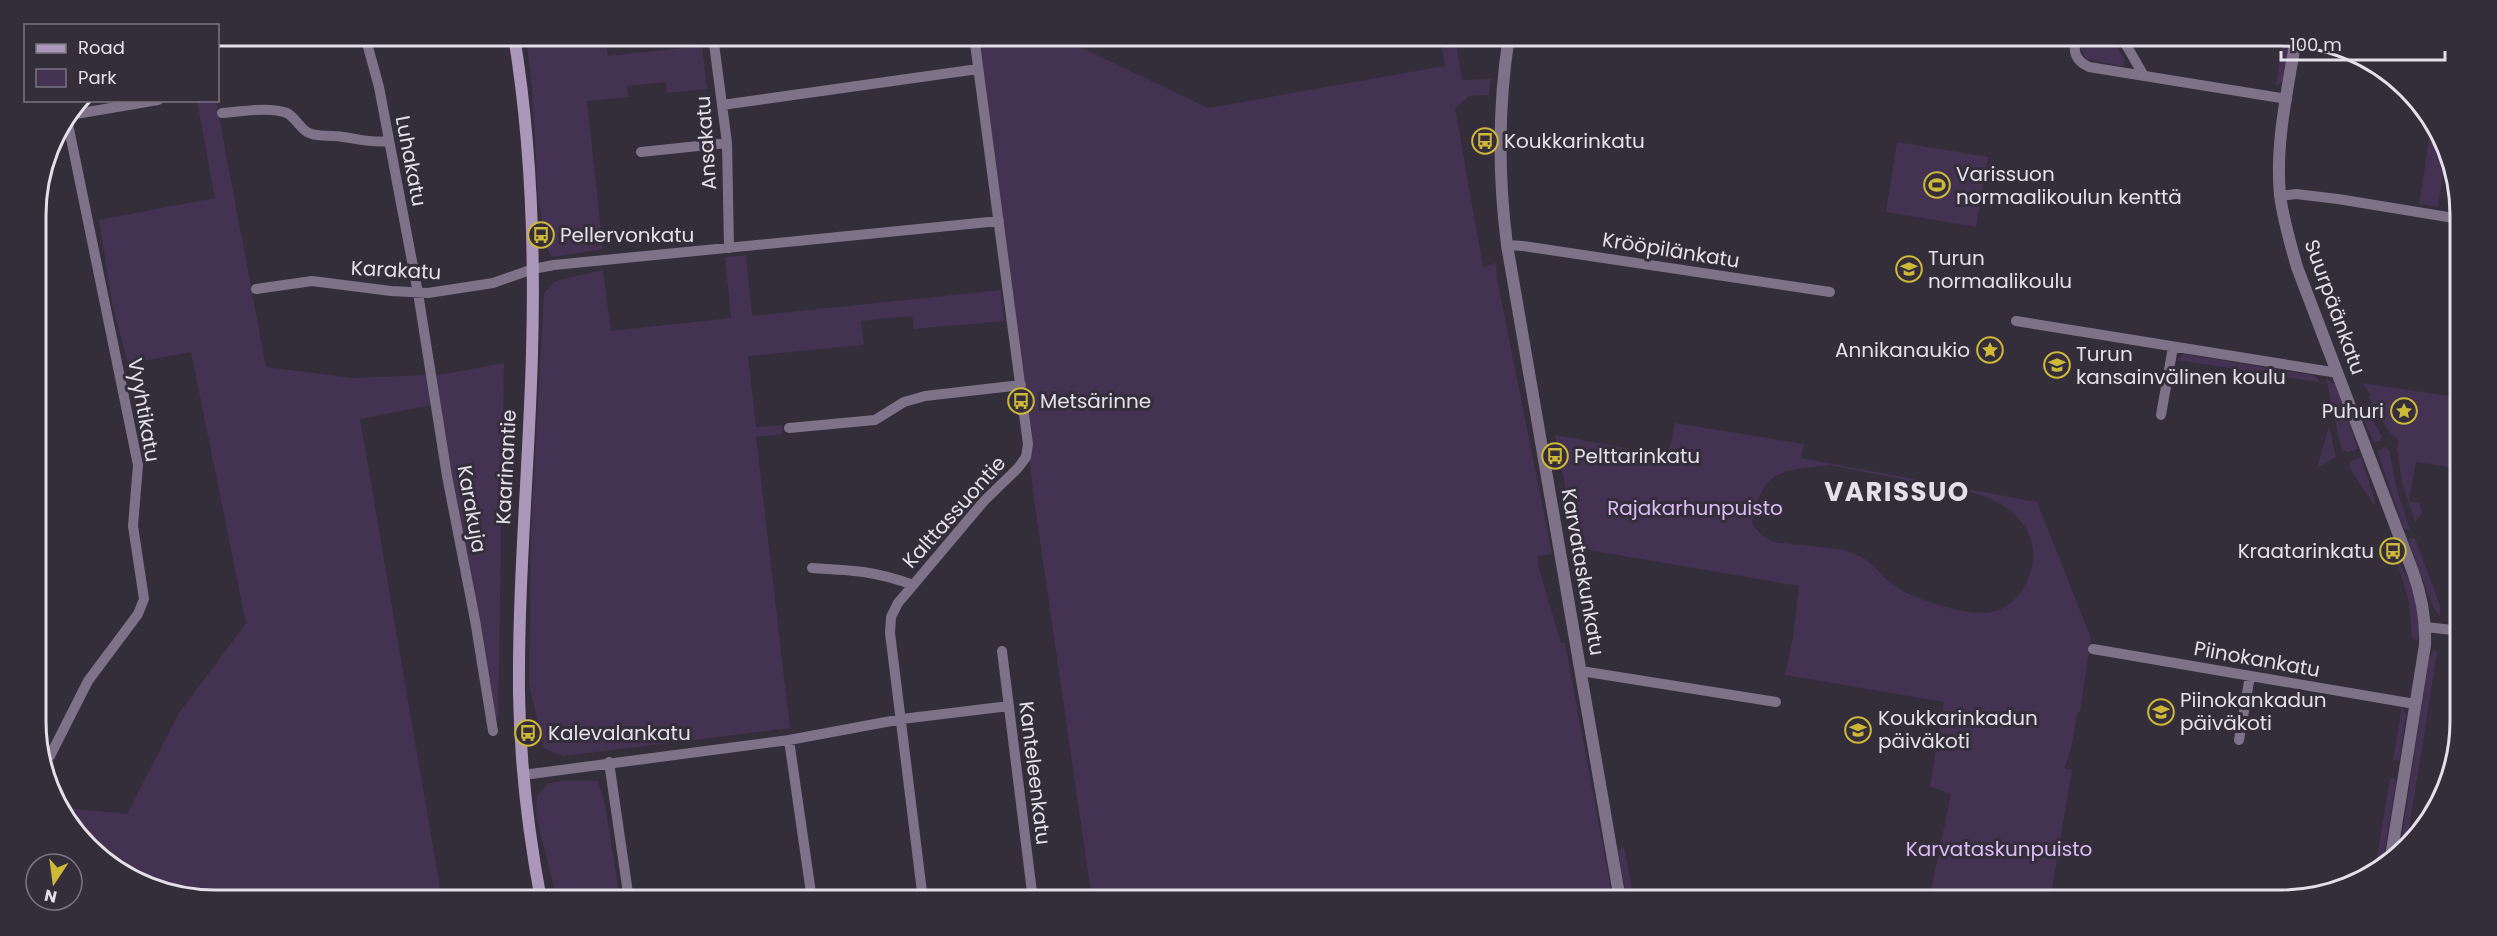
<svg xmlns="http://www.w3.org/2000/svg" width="2497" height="936" viewBox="0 0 2497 936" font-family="Poppins,sans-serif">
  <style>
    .green { fill: #443253; fill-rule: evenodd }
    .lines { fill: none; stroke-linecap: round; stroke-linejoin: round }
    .minor { stroke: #7e7288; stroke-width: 10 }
    .tertiary { stroke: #7e7288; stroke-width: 12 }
    .secondary { stroke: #aa97ba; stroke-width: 12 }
    .labels { text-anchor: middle; stroke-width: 6; stroke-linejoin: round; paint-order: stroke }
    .poi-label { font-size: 20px; fill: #e4e0e9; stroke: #342d3a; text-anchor: start }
    .street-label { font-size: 20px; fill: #e4e0e9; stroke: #342d3a }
    .park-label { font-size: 20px; fill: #dbbbf6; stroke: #342d3a }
    .district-label { font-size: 26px; font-weight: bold; letter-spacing: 1.5px; fill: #e4e0e9; stroke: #342d3a }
    .rim { fill: none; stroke: #e4e0e9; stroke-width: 3 }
  </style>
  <rect width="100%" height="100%" fill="#342d3a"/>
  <path class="green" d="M526,36H606L608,56L702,46L707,89L667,93L666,82L627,86L628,97L587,101L603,249L553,257L548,251L538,198L532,88Z
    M979,36H1077L1078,46L1208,108L1445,66L1440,36H1455L1462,80L1491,79L1489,95L1469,96L1455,108L1483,267L1496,263L1497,279L1552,554L1538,556V565L1561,643H1565L1613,900H1092L1033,492L1030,461L1033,440L1003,232Z
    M2082,36H2110L2125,60L2124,65L2121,66L2086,59L2081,50Z
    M2283,36L2290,37L2284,77L2282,82L2276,86Z
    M197,101H216L266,367L353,378L427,375L432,405L360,419L442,900H215L158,891L80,839L65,808L127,814L179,713L246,623L191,352L128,364L112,303L99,220L215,198Z
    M2432,121L2447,147L2438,207L2419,204Z
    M1897,142L1988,157L1976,227L1886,212Z
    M746,255L752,316L1001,290L1004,321L914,329L912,316L861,321L864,345L748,356L756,427L782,425L783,434L756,437L790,728L563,756L544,748L529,684L531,529L544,293L555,281L603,270L611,331L731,318L725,257Z
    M2183,354L2313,375L2317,377L2319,382L2177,360Z
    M504,363L498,719L493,715L434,376Z
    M2326,378L2336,386L2358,449L2347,452L2341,448Z
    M2363,383L2460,398V469L2416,462L2409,501L2420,503L2422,514L2415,522L2402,483L2397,448L2399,442L2395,436L2390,434L2369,398L2370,395Z
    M2362,403L2382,436L2380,441L2374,442L2366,425Z
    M1675,423L1804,444L1801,458L2037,502L2091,638L2080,711L2077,714C2073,733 2073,750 2064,768L2072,770L2050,900H1929L1951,794L1930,786L1944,702L1785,675L1793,638L1799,586L1588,550L1572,522L1555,435L1668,456ZM1831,465C1861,471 1890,477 1920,483C1941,487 1972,490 1991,499C2024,514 2043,544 2028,579C2020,598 2005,612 1984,613C1961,614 1907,598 1890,582C1877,571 1872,561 1855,554C1840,547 1794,545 1774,542L1763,536L1752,524C1763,467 1781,471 1831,465Z
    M2329,426L2336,457L2317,468Z
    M2385,447L2389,450L2397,490L2410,530L2404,529L2377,451Z
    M2361,457L2376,504L2374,505L2349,467L2350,462Z
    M2411,538H2415L2440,606V617L2433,607L2408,540Z
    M2397,562C2414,581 2425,618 2417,641L2412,637L2409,602Z
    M2434,649L2437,653L2406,847L2399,855L2429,659Z
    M2402,706L2406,716L2399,761L2393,760Z
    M2390,778L2395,779L2396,782L2383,862L2380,865L2376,863Z
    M563,781H598L605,804L620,900H557L536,815L537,795L549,783Z
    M1624,847L1634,900H1627L1618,851Z"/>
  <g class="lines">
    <path class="minor" d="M365,36L379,87L418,293L447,476L475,620L493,731
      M713,36L727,143L729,248
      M2076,36C2073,51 2074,60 2089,67L2287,99
      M2121,36L2144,76
      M722,105L978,69
      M222,113C241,112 268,106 287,113C295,117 299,127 307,132C315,137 325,135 334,136C353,137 370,144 389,141
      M70,115L158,100
      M641,152L727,143
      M2280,196L2296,194L2338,199L2460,219
      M1507,245L1523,246L1830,292
      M256,289L312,281L391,291L428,293L493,283L533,269L554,265L999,221
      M2016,321L2338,373
      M2161,415L2173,347
      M789,428L875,420L904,402L925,396L1021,385
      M812,568C851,570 877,571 913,585
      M2426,627L2461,631
      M2093,649L2415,704
      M1002,651L1033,900
      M1581,671L1776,702
      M789,740L812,900
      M2239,740L2250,676
      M50,756L88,681L138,614L144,599L133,526L138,465L67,119
      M609,762L629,900
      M523,775L789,740L902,719L1009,706
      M923,900L890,633L891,617L898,603L984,501L1018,468L1026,457L1028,444L974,36"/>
    <path class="tertiary" d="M1509,36C1498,106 1498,175 1507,245L1620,900
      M2296,38C2288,89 2275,143 2280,195C2283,219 2290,243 2297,267L2413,572C2422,597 2426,619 2425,645L2390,863"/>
    <path class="secondary" d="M514,36C531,140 535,247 532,353C529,466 518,579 519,693C520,763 528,831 541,900"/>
  </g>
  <defs>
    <g id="bus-ring" transform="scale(1.35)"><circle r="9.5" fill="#342d3a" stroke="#ceb837" stroke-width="1.5"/><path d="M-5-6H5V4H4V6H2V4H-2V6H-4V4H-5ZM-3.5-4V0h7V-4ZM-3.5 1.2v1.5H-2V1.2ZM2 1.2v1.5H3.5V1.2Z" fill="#ceb837"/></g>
    <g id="stadium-ring" transform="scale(1.35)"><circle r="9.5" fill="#342d3a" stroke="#ceb837" stroke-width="1.5"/><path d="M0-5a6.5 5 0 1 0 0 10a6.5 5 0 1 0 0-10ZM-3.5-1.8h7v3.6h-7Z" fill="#ceb837"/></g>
    <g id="school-ring" transform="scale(1.35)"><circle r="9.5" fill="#342d3a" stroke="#ceb837" stroke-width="1.5"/><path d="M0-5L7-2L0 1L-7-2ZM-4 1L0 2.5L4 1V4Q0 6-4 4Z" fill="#ceb837"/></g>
    <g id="sight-ring" transform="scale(1.35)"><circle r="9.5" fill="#342d3a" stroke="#ceb837" stroke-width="1.5"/><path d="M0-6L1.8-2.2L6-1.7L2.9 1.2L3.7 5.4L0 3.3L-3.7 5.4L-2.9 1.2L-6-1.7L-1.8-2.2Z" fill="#ceb837"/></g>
  </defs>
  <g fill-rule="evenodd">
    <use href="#bus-ring" x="1485" y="141"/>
    <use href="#stadium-ring" x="1937" y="185"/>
    <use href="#bus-ring" x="541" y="235"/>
    <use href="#school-ring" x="1909" y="269"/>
    <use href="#sight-ring" x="1990" y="350"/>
    <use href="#school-ring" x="2057" y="365"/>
    <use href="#bus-ring" x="1021" y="401"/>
    <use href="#sight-ring" x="2404" y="411"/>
    <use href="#bus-ring" x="1555" y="456"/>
    <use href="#bus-ring" x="2393" y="551"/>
    <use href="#school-ring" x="2161" y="712"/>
    <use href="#school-ring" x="1858" y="730"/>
    <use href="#bus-ring" x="528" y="733"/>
  </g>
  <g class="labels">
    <g class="poi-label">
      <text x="1504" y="148">Koukkarinkatu</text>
      <text x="1956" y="181">Varissuon<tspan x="1956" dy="23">normaalikoulun kenttä</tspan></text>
      <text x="560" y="242">Pellervonkatu</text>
      <text x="1928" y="265">Turun<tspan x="1928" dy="23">normaalikoulu</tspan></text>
      <text x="1970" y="357" text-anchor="end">Annikanaukio</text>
      <text x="2076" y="361">Turun<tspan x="2076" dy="23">kansainvälinen koulu</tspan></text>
      <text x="1040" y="408">Metsärinne</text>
      <text x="2384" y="418" text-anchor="end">Puhuri</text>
      <text x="1574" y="463">Pelttarinkatu</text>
      <text x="2374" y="558" text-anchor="end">Kraatarinkatu</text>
      <text x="2180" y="707">Piinokankadun<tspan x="2180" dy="23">päiväkoti</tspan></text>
      <text x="1878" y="725">Koukkarinkadun<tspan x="1878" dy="23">päiväkoti</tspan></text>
      <text x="548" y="740">Kalevalankatu</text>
    </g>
    <g class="street-label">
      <text transform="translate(706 143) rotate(-94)" y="7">Ansakatu</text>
      <text transform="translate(411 161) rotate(79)" y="7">Luhakatu</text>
      <text transform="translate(1671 250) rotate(9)" y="7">Krööpilänkatu</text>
      <text transform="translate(396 270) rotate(3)" y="7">Karakatu</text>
      <text transform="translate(2335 307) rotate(70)" y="7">Suurpäänkatu</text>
      <text transform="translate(144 410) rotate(80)" y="7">Vyyhtikatu</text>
      <text transform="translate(506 467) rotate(-87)" y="7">Kaarinantie</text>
      <text transform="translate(472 509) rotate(80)" y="7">Karakuja</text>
      <text transform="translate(954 512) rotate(-48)" y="7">Kalttassuontie</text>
      <text transform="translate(1583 572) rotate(80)" y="7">Karvataskunkatu</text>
      <text transform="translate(2257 659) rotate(10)" y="7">Piinokankatu</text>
      <text transform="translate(1035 773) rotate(83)" y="7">Kanteleenkatu</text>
    </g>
    <g class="park-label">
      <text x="1695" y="515">Rajakarhunpuisto</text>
      <text x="1999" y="856">Karvataskunpuisto</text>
    </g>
    <g class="district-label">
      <text x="1897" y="501">VARISSUO</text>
    </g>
  </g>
  <path d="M0 0H2497V936H0ZM215 46H2281A169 169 0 0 1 2450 215V721A169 169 0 0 1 2281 890H215A169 169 0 0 1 46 721V215A169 169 0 0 1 215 46Z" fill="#342d3a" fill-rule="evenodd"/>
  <path class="rim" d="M215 46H2281A169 169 0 0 1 2450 215V721A169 169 0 0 1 2281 890H215A169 169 0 0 1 46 721V215A169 169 0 0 1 215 46Z"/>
  <rect x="24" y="24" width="195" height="78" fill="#342d3a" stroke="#7a7580" stroke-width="1.5"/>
  <rect x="36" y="44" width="30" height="9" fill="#aa97ba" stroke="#7a7580" stroke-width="1.5"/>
  <text x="78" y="54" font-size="18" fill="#e4e0e9">Road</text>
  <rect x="36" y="69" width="30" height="18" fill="#443253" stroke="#7a7580" stroke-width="1.5"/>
  <text x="78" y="84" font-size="18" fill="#e4e0e9">Park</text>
  <g transform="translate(54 882) rotate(193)"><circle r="28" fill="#342d3a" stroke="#7a7580" stroke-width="1.5"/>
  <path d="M0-4.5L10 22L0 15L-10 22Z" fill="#ceb837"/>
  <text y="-9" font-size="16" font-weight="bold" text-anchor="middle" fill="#e4e0e9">N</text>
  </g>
  <path d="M2281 51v9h164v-9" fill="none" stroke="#e4e0e9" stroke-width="3"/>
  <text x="2290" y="51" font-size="18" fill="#e4e0e9" stroke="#342d3a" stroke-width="4.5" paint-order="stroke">100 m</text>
</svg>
